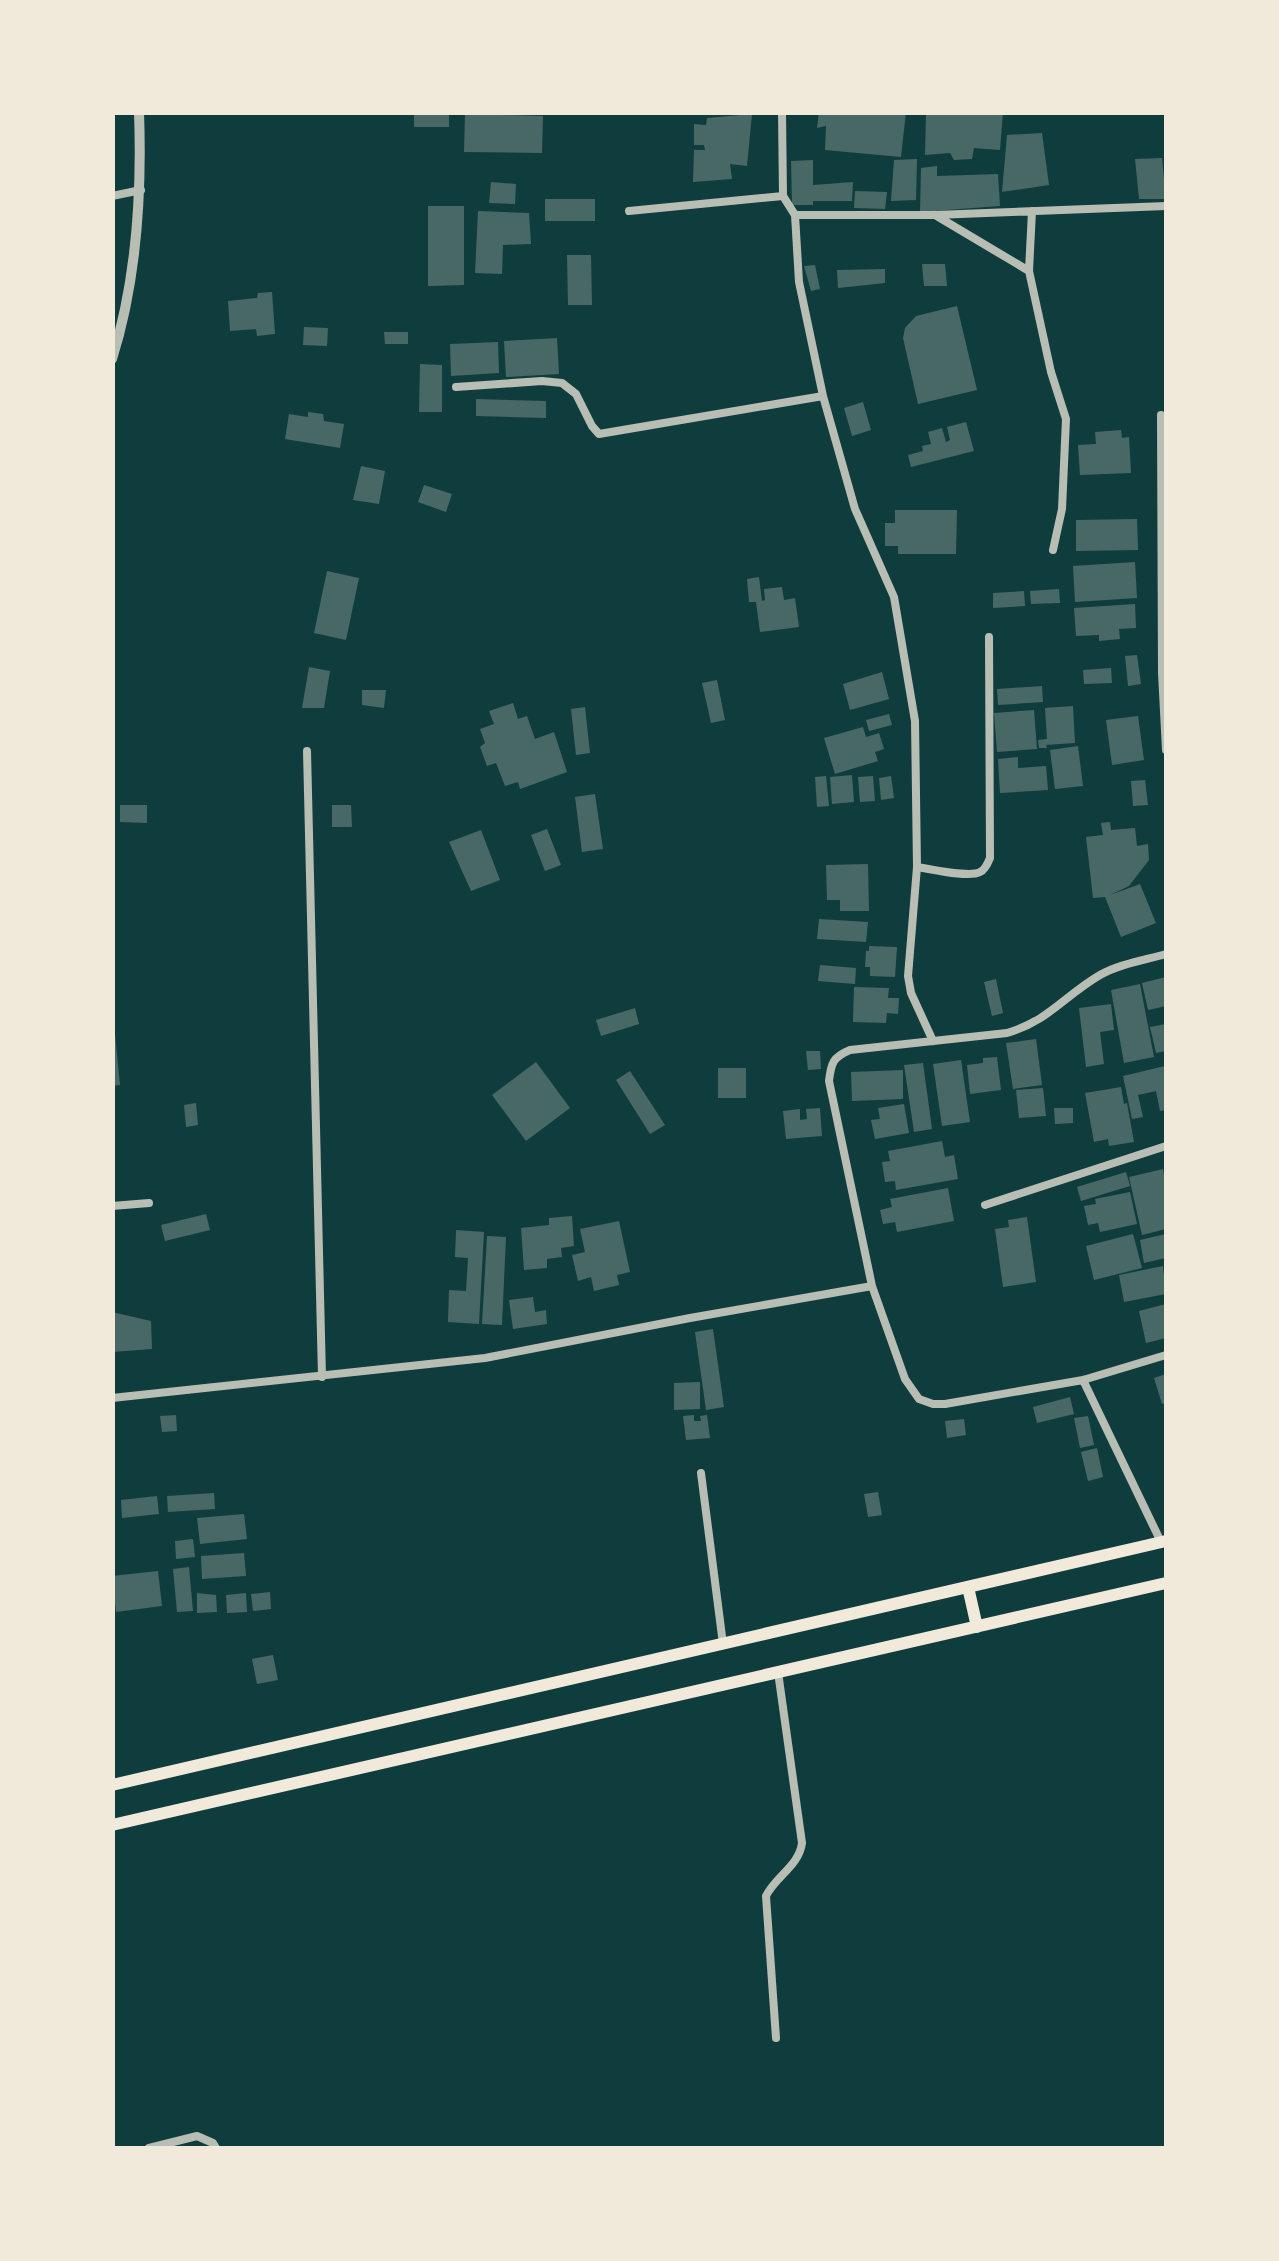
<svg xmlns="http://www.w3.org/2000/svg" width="1279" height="2261" viewBox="0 0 1279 2261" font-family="Arial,sans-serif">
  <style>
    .building { fill: #486865 }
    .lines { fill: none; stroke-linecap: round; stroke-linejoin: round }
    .minor { stroke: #b8beb3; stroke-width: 8 }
    .tertiary { stroke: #b8beb3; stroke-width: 10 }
    .primary { stroke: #f1e9da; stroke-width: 12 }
  </style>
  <rect width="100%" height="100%" fill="#0f3d3e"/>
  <path class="building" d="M414,112H449V127H414Z
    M819,112H906L901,157L825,150L826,126L817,128Z
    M926,112H1003L1000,150L974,148L972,159L954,160L950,153L925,155Z
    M465,114L543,116L542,153L464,152Z
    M752,114L747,166L730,164L732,179L693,182L694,150H705L704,145H694V124L706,125L707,118Z
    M1042,133L1049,185L1002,192L1007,135Z
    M1162,158L1166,199H1139L1135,159Z
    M917,159L916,200L891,201L894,160Z
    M813,160V185L853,182L852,201H813V205H792L791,161Z
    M937,166V176L998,174L1000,206L920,212L921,168Z
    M491,182L516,184L515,204L489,203Z
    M855,191L887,192L885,209L854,208Z
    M545,199H595V221H545Z
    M428,206H464V285L428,286Z
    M478,211L529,213L531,244L503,245L502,274L475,273Z
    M567,255H591L592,305H568Z
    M922,264H945L947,286H924Z
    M815,265L820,289L811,291L804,266Z
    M885,269V283L838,288L837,270Z
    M272,292L275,334L257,336L256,329L230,331L228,301L257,298L258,293Z
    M957,306L977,390L918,404L903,338L905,328L916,316Z
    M304,327L328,328L327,346L303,345Z
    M384,332H408V344H385Z
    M557,338L559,374L506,377L504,341Z
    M498,342L499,373L451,376L450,344Z
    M420,364L442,365V412H419Z
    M476,399L546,401V418L476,416Z
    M863,402L871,430L852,436L844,408Z
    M308,412L323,414L324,421L344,424L340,448L285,439L289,414L308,417Z
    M966,422L974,451L911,467L908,455L923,451L922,446L931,444L928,432L942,428L946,442L950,440L947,427Z
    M1121,430L1122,438L1129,437L1131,473L1080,475L1078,445L1096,444L1095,432Z
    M361,466L385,471L379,504L353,500Z
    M424,485L452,494L446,512L418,502Z
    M895,510H957L956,554H898V546H885V523H895Z
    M1137,519L1138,550L1076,551V520Z
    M1135,562L1137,598L1075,602L1073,566Z
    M327,571L359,578L346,640L314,633Z
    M759,577L762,601L765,600L764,589L782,587L784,600L795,598L799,627L760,632L756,602H749L747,579Z
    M1059,589L1060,603L1031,604L1030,591Z
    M1024,591L1025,606L993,608V593Z
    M1135,604L1136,628L1119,629L1120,639L1099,641V635L1076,636L1074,608Z
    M1137,655L1141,684L1128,686L1125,656Z
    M309,667L330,671L324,708H302Z
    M1111,668L1112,683L1084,684L1083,670Z
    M882,672L889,699L850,710L843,684Z
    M717,680L725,720L711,723L702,683Z
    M1042,686L1043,702L998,705L997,689Z
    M362,690H386L384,708L362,705Z
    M513,703L518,719L527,716L535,739L554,732L567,772L520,789L518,782L505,786L496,763L487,766L480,747L485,743L480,729L494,724L489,711Z
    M1073,706L1075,743L1046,745L1047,748H1039L1038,740L1047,739L1045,708Z
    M585,707L590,753L576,755L571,709Z
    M1034,710L1037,749L997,752L994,713Z
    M889,714L892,725L869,731L866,720Z
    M1138,716L1144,760L1112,765L1106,720Z
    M863,727L866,737L879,733L884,749L875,752L878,761L835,774L824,738Z
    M1078,746L1083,786L1055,789L1050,750Z
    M1018,757V768L1046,766L1048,790L1000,793L998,759Z
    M852,775L854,802L832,804L830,777Z
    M826,776L829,806L817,807L815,777Z
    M873,776L875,801L860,802L858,777Z
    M891,776L894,798L881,800L879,778Z
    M1145,780L1148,805L1133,806L1131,781Z
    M595,794L603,849L582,852L575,797Z
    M120,805H147V823L120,822Z
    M332,805H351L352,827H332Z
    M1110,822L1111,830L1135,828L1137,846L1148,844L1149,860L1129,886L1110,895L1140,884L1156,923L1121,937L1105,897L1093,898L1086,837L1103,835L1101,823Z
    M547,829L561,865L545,871L531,835Z
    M481,830L500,880L471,891L449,842Z
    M868,864L869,911H840V900H827L826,865Z
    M819,919L868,922L866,942L817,939Z
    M869,946L897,947L895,977L870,976V967H865L866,951H869Z
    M820,965L856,968L855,984L818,981Z
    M1166,977V1006L1148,1010L1142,983Z
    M996,979L1003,1013L992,1016L984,982Z
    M1140,984L1154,1057L1124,1063L1111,990Z
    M854,987L889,988L888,998H899L898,1014L887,1013L886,1023L853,1022Z
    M1111,1004L1114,1030L1100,1032L1104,1064L1086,1067L1079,1008Z
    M635,1008L639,1024L601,1036L596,1020Z
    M1166,1024V1051L1156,1053L1150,1027Z
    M112,1034H115L120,1085L112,1086Z
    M1036,1039L1042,1085L1013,1089L1006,1043Z
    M806,1051H820L821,1069L808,1070Z
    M997,1057L1001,1090L970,1094L967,1065L983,1063V1058Z
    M961,1060L970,1122L942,1126L933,1064Z
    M536,1062L570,1108L526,1141L492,1095Z
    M923,1063L932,1129L914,1132L904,1065Z
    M1165,1066L1166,1110L1160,1111L1156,1091L1138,1095L1143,1117L1132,1119L1123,1076Z
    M718,1068H746V1098H718Z
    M903,1070V1099L852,1101L851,1072Z
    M630,1071L665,1125L650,1134L616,1080Z
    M1121,1087L1124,1104L1127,1103L1134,1142L1109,1146L1108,1139L1094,1142L1085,1093Z
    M1043,1088L1046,1116L1019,1118L1016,1090Z
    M196,1103L198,1125L186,1127L184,1105Z
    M904,1104L909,1133L875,1139L871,1120L880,1119L878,1108Z
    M820,1108L822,1136L786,1139L783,1111L800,1109V1120L807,1119L806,1109Z
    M1054,1108H1073V1123L1055,1124Z
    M942,1141L945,1157L954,1155L958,1179L896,1190L895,1181L885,1182L882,1162L890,1161L888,1151Z
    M1163,1169L1166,1187V1229L1142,1235L1129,1177Z
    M1126,1172L1130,1186L1081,1201L1077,1187Z
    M948,1188L954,1221L897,1232L895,1222L883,1224L880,1210L892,1207L890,1199Z
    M1130,1192L1137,1224L1100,1232L1098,1223L1088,1225L1084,1206L1096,1204L1095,1199Z
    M206,1214L210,1230L165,1241L161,1225Z
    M572,1216L574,1246L561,1248L562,1257L547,1259V1268L524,1270L521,1228L549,1225V1218Z
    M1027,1217L1036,1282L1003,1287L995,1229L1009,1227L1008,1220Z
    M619,1221L630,1272L617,1275L619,1285L594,1291L591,1277L578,1281L572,1255L585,1252L580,1229Z
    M456,1230L484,1232L479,1324L448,1322L449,1290L466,1291L468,1258L455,1257Z
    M1133,1234L1142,1268L1094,1280L1086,1246Z
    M1166,1234V1258L1144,1263L1140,1240Z
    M487,1236L506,1237L502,1325L482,1324Z
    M1163,1266L1166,1294L1124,1302L1119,1275Z
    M533,1297L535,1312L546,1310L547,1324L513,1329L509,1300Z
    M1166,1304V1338L1146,1343L1139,1311Z
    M112,1312L151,1321L152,1349L112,1352Z
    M713,1329L724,1407L706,1410L695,1332Z
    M1166,1374V1403L1162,1404L1154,1378Z
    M700,1382V1409L674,1410V1383Z
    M1070,1397L1074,1414L1037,1423L1033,1407Z
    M176,1415L177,1431L162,1432L160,1416Z
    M694,1415V1421H701L700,1416L707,1415L710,1438L686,1440L683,1416Z
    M1088,1416L1094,1445L1080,1448L1074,1418Z
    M964,1419L966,1435L947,1438L945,1421Z
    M1097,1448L1103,1477L1088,1481L1081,1452Z
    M878,1492L882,1515L868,1517L864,1494Z
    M214,1493L215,1509L168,1512L167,1496Z
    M157,1496L159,1514L122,1518L121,1500Z
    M244,1514L247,1539L200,1544L197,1518Z
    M193,1539L195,1557L176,1559L175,1541Z
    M244,1553L246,1576L202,1579L201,1556Z
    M189,1567L193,1611L177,1612L173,1569Z
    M158,1571L162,1606L116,1612L112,1576Z
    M270,1592L271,1609L253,1611L251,1594Z
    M197,1593L216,1595L217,1612L197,1613Z
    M246,1593L247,1612L227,1613L226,1595Z
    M273,1655L278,1680L257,1684L252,1659Z"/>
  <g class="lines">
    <path class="minor" d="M782,112L783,196L795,215L799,282L823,396L855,509L894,597L915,721L917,867L908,976L911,993L933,1041
      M112,196L141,190
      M629,211L783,196
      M1032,211L1029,271L1051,372L1066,419L1062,509L1053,550
      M795,215H935L1166,206
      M935,215L1029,271
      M456,387L542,381L562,383L576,394L592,426L599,434L823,396
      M1161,415L1162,673L1166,750
      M307,751L322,1377
      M917,867C931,869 969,878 980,872C985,870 988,863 990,858L989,637
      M1166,954C1145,960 1119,964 1100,975C1064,996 1050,1020 1007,1033L850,1050C833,1057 831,1063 829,1081L872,1286L905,1379L919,1399L933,1404H945L1083,1380L1166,1355
      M985,1205L1166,1146
      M112,1206L149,1203
      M1083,1380L1161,1542
      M112,1398L485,1358L690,1318L872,1286
      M701,1473L723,1644
      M776,2038L766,1896C776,1876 799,1866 802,1843L778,1672
      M149,2148L197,2136L213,2143L216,2148"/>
    <path class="tertiary" d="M112,359C137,280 142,195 139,112"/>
    <path class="primary" d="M968,1587L977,1627
      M112,1785L1166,1541
      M112,1825L1166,1583"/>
  </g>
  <rect width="1279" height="2261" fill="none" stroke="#f1e9da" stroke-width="230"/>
</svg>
